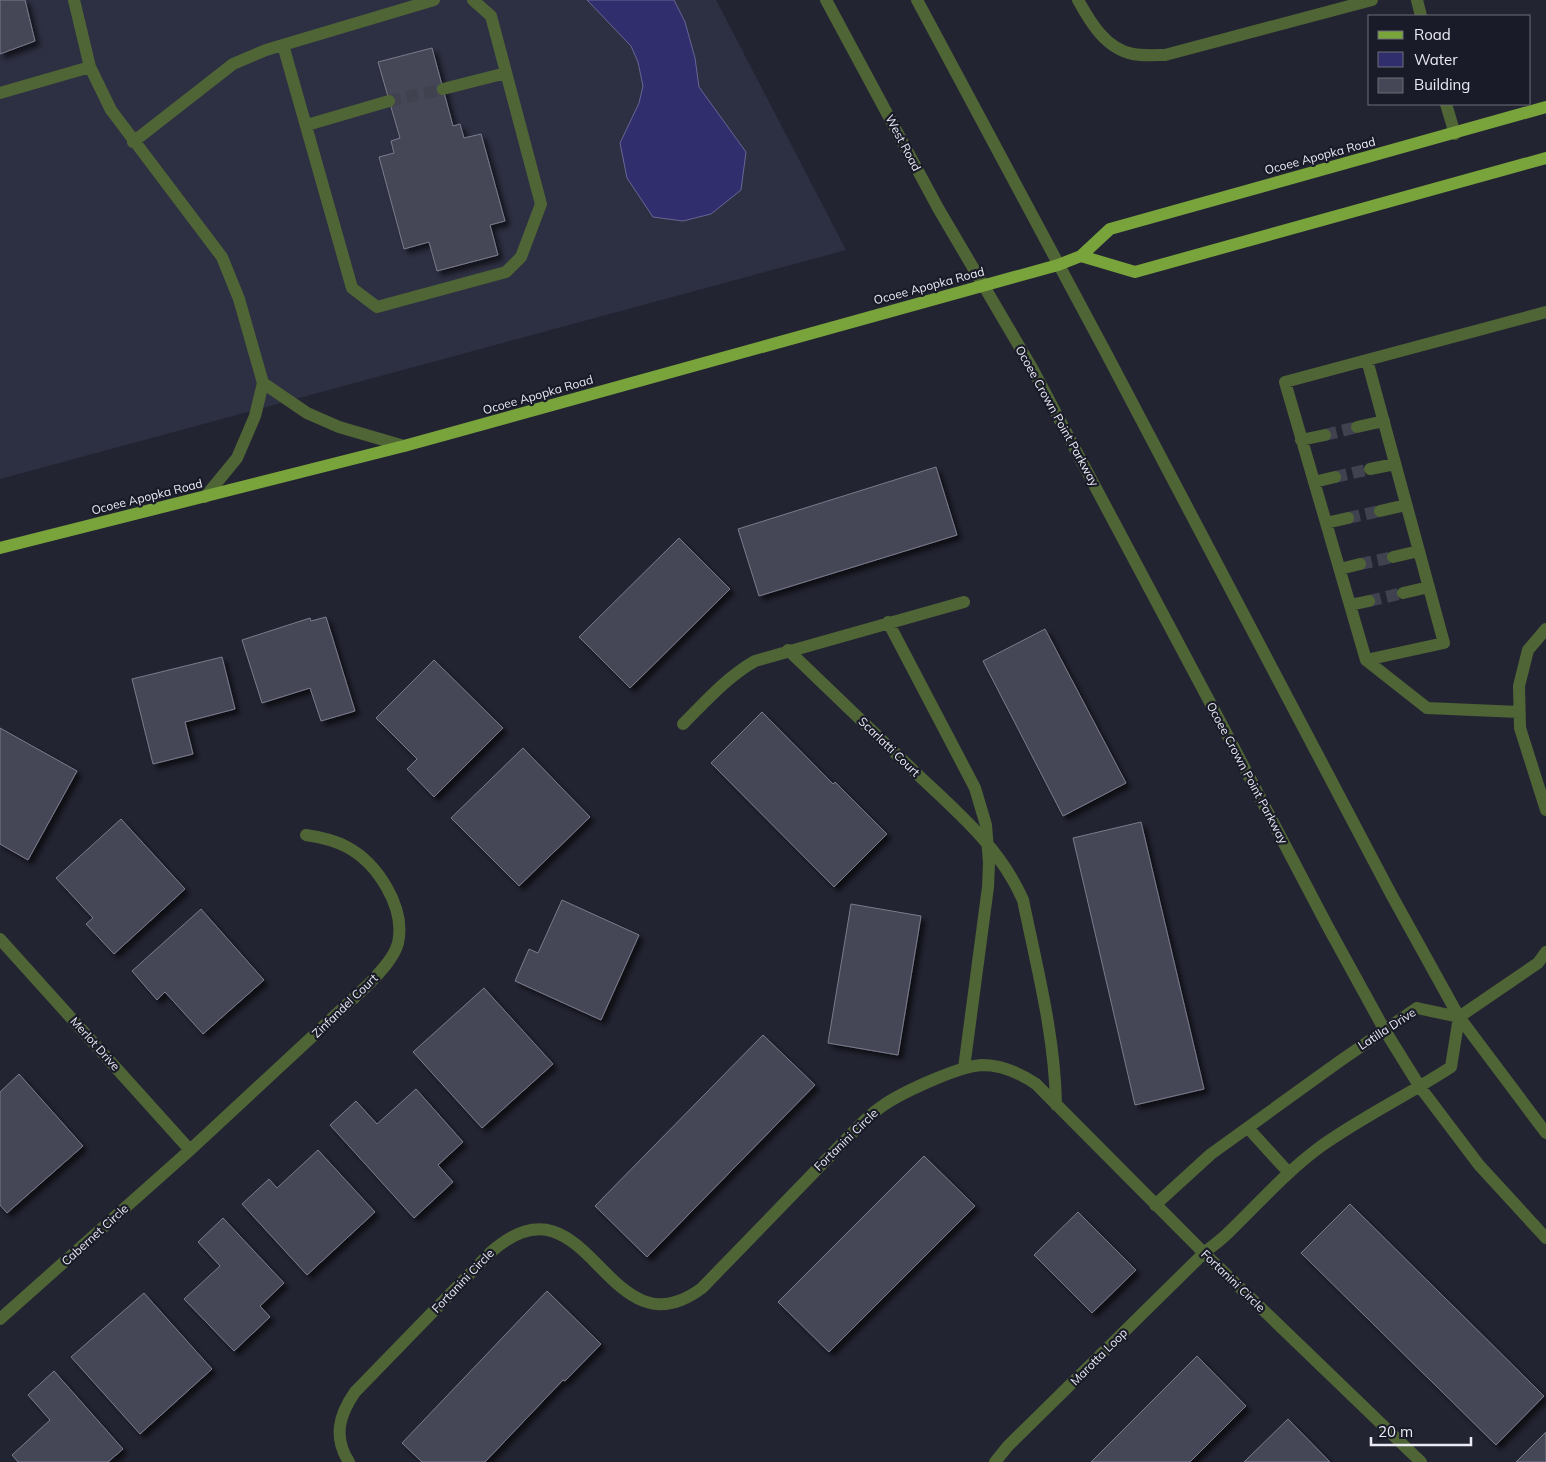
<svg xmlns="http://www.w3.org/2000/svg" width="1546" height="1462" viewBox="0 0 1546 1462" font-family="Mulish,sans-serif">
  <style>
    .built { fill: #2d2f42 }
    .water { fill: #302e6d; stroke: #686695 }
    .building { fill: #454756; stroke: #7a7b8c; filter: url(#shadow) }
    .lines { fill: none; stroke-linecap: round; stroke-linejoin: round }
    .minor-tunnel { stroke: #41424f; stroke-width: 12; stroke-dasharray: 12 6; stroke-linecap: butt }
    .minor { stroke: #506536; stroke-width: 12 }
    .major { stroke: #79a33b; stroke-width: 12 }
    .labels { text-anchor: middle; stroke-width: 4.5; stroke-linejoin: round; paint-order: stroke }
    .street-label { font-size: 12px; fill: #e9eaf3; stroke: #1a1b28 }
  </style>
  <defs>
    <filter id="shadow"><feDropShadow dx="4.5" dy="4.5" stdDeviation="2.5" flood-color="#0009"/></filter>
  </defs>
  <rect width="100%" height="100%" fill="#232432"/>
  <path class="built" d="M0,0H716L846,250L0,479Z"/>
  <path class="water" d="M587,0H674L685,22L695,58L699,87L746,152L741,190L711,214L683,221L653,217L627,178L620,143L639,103L643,86L638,62L631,46Z"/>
  <path class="building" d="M0,0H25L35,41L0,54Z
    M432,48L453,126L460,124L464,138L481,134L505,221L490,225L498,255L437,271L429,242L404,249L379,157L394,153L391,141L400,138L378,62Z
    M936,467L957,535L759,596L738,529Z
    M679,538L730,589L630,688L579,637Z
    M326,617L355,711L321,721L310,688L262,703L242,640L310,618L311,621Z
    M1045,629L1126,783L1063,816L983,661Z
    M222,657L235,709L185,722L193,754L153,764L132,679Z
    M434,660L503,728L434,797L407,769L417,759L376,718Z
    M762,712L833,784L835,782L887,834L834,887L711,763Z
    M0,728L77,771L28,860L0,844Z
    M523,748L590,817L519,886L451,818Z
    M121,819L185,889L114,954L86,924L93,918L56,878Z
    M1141,822L1204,1089L1135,1105L1073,838Z
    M562,900L639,935L601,1020L515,981L529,949L538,953Z
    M851,904L921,916L898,1055L828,1043Z
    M201,909L264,980L203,1034L165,992L157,1000L132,971Z
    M484,988L553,1064L482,1128L413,1052Z
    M763,1035L815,1085L647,1257L595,1206Z
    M19,1074L83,1146L7,1213L0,1205V1092Z
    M416,1089L463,1142L438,1165L453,1182L414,1218L330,1125L356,1101L377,1124Z
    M318,1150L375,1212L307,1275L242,1204L269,1179L277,1188Z
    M924,1156L975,1206L829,1352L778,1302Z
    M1350,1204L1544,1396L1496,1445L1301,1253Z
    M1078,1212L1136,1270L1092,1313L1034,1255Z
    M223,1218L284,1283L260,1306L270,1317L234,1351L184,1299L220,1266L198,1242Z
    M547,1291L601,1344L565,1381L563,1380L485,1462H422L402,1443Z
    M144,1293L212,1369L140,1434L71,1357Z
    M1197,1356L1246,1406L1190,1462H1091Z
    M54,1371L123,1449L108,1462H18L12,1455L50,1420L28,1395Z
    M1288,1419L1330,1462H1244Z
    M1546,1432V1462H1516Z"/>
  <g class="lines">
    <path class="minor-tunnel" d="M389,101L443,89
      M1325,435L1357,427
      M1335,477L1370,469
      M1348,518L1380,511
      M1360,564L1393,557
      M1369,601L1403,593"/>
    <path class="minor" d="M74,0L90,67L111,110L222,257L239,299L263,383L255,416L237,458L205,497
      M826,0L938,208L1032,368L1222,725L1328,927L1384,1029L1420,1087L1479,1165L1546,1238
      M917,0L1105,351L1391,894L1459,1017L1546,1133
      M1078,0C1090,22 1106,49 1133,54C1143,56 1155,55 1165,55L1372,0
      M1417,0L1421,16
      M283,45L352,288L377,307L506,272L521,257L541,204L491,16L473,0
      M443,89L506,73
      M0,93L90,67
      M1446,104L1455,134
      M307,125L389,101
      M133,142L233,64L266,50L434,0
      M263,383L307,413L339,427L404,446
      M1357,427L1384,421
      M1301,440L1325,435
      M1370,469L1395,464
      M1314,482L1335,477
      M1380,511L1406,505
      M1326,523L1348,518
      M1393,557L1419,551
      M1340,569L1360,564
      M1403,593L1429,587
      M1350,605L1369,601
      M888,622L975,788L986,825L989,863L988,887L964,1068
      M1546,629L1528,650L1519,686L1520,728L1546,810
      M788,650C831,691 873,732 915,772C956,811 1000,847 1023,900C1037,968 1055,1036 1056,1105
      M1366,660L1444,643L1367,360
      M1519,712L1427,708L1366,660L1285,382L1546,312
      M683,724C706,701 727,677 755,661L964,602
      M0,939L190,1150
      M1459,1017L1538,963L1546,952
      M1248,1128L1289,1173
      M1155,1205L1211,1154L1340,1061L1417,1008L1459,1017
      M0,1319L190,1150L370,983C380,972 394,958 398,943C406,907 377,863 347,847C334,840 320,837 306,835
      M349,1462C333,1437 339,1415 355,1392L491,1252C589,1165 606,1360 702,1288L858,1127C865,1120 872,1113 881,1107C900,1093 959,1066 982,1065C1002,1065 1020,1073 1036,1084L1204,1253L1421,1462
      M995,1462L1008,1446L1204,1253C1212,1246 1220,1241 1228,1233C1258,1204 1286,1172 1320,1147C1362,1117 1408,1095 1451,1067L1459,1017"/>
    <path class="major" d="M1081,256L1135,272L1546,158
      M0,548L404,446L1058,265L1081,256L1110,229L1546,107"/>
  </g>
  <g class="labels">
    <g class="street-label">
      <text transform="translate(903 143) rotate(62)" y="4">West Road</text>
      <text transform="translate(1320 156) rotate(-15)" y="4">Ocoee Apopka Road</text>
      <text transform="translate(929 286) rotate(-15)" y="4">Ocoee Apopka Road</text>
      <text transform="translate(538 395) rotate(-16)" y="4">Ocoee Apopka Road</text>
      <text transform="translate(1057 416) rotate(61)" y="4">Ocoee Crown Point Parkway</text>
      <text transform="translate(147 497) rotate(-14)" y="4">Ocoee Apopka Road</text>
      <text transform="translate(889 747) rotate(44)" y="4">Scarlatti Court</text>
      <text transform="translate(1247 773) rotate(62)" y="4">Ocoee Crown Point Parkway</text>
      <text transform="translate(345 1006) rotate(-44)" y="4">Zinfandel Court</text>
      <text transform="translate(1387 1029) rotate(-33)" y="4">Latilla Drive</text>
      <text transform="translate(95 1044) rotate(48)" y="4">Merlot Drive</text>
      <text transform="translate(846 1140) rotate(-44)" y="4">Fortanini Circle</text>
      <text transform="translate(95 1235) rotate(-42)" y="4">Cabernet Circle</text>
      <text transform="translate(463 1281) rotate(-46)" y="4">Fortanini Circle</text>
      <text transform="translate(1233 1281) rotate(44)" y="4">Fortanini Circle</text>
      <text transform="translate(1099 1357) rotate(-45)" y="4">Marotta Loop</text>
    </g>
  </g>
  <rect x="1368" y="15" width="162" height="90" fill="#1a1b28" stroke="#6d6e79"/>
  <rect x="1378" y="31" width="25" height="8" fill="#79a33b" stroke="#6d6e79"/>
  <text x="1414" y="40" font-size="15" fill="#e9eaf3">Road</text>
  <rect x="1378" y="52" width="25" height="15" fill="#302e6d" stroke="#6d6e79"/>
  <text x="1414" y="65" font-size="15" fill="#e9eaf3">Water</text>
  <rect x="1378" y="78" width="25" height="15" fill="#454756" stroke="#6d6e79"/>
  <text x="1414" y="90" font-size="15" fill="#e9eaf3">Building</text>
  <path d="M1371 1437v8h100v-8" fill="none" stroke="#e9eaf3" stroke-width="2.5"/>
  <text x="1378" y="1437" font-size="15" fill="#e9eaf3" stroke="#1a1b28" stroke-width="4" paint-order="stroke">20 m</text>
</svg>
